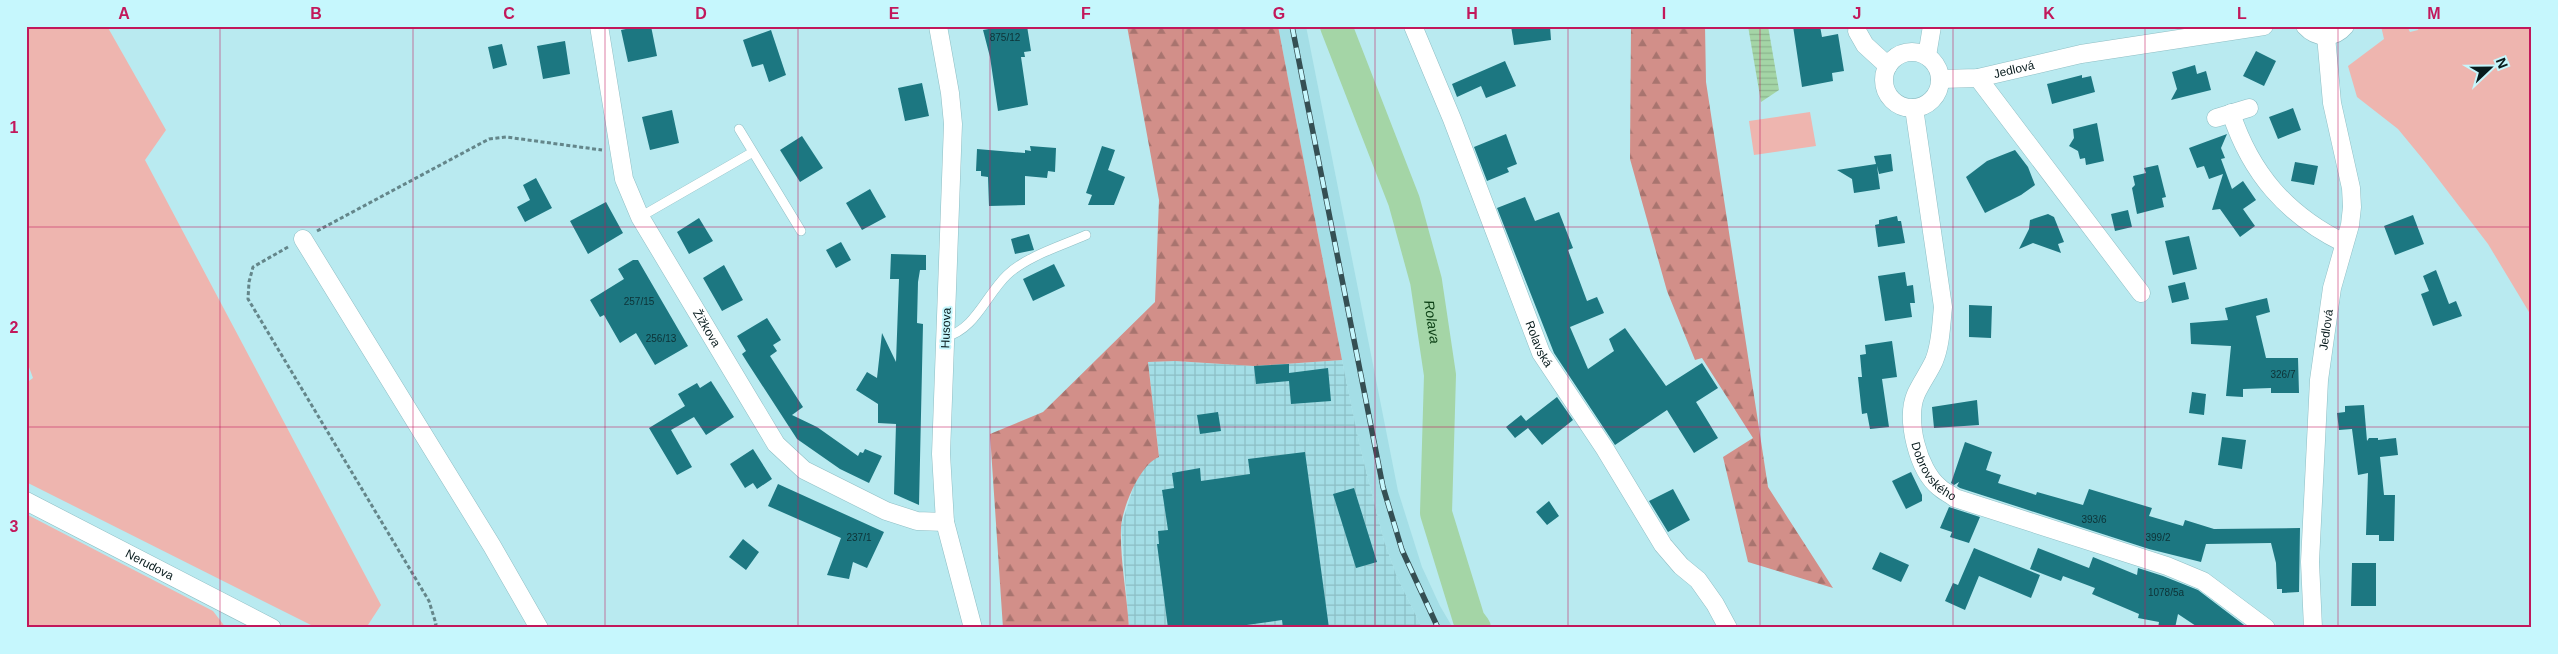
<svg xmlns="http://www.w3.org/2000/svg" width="2558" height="654" viewBox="0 0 2558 654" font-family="Arial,sans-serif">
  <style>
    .built { fill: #a4dee6 }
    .industrial { fill: url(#industrial-grid) }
    .grass { fill: #eeb5af }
    .forest { fill: url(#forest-firs) }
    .water { fill: url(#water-rules) }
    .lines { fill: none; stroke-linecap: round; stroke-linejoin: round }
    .river { stroke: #a4d5a6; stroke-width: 32 }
    .building { fill: #1c7781 }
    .lane-casing { stroke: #8fbec4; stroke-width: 10 }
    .street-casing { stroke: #8fbec4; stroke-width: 19 }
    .path { stroke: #64868a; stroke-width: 3; stroke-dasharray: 4 2.5; stroke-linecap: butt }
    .lane { stroke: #fff; stroke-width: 9 }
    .street { stroke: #fff; stroke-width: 18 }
    .rail-casing { stroke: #354f53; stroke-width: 5.5 }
    .rail { stroke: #c6f7fd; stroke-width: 4; stroke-dasharray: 11; stroke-linecap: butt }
    .grid { fill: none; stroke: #c2185b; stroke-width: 1; stroke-opacity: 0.55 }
    .labels { text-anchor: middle; stroke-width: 4; stroke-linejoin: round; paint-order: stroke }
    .number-label { font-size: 10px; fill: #0d3236 }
    .street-label { font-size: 12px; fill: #081b1d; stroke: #c6f7fd }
    .water-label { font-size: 14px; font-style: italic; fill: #0c4015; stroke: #c6f7fd }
    .neatline { fill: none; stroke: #c2185b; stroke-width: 2 }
    .grid-label { font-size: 16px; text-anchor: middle; font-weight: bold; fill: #c2185b }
  </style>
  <defs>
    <pattern id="industrial-grid" width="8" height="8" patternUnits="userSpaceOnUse" patternTransform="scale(1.25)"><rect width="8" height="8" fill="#a4dee6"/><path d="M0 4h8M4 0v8" fill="none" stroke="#8cbec5"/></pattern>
    <pattern id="forest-firs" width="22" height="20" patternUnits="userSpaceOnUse" patternTransform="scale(1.25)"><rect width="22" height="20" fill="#d28f89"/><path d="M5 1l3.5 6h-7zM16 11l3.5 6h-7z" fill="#a8746f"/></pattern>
    <pattern id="water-rules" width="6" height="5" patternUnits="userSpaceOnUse" patternTransform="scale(1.25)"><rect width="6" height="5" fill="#a4d5a6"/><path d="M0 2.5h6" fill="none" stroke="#8cb68e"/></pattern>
  </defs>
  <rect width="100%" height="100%" fill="#b9eaf0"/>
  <path class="built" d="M1278,26H1306L1398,491L1422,567L1440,606L1453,628H1422L1397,577L1384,541L1360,447L1342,360Z"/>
  <path class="industrial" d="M1342,360L1360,447L1384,541L1397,577L1422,628H1129L1121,526L1136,479L1151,459L1159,456L1148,362L1175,361L1254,366Z"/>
  <path class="grass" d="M26,26H107L166,130L145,160L381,605L366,628H317L26,482V383L33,378L26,359Z
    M2381,26H2407L2410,32L2418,30L2419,26H2532V317L2488,244L2426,163L2398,129L2357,97L2348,66L2384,39Z
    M1810,112L1816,146L1754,155L1749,121Z
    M26,514L213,611L226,628H26Z"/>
  <path class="forest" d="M1127,26H1278L1342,360L1254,366L1175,361L1148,362L1159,457C1140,464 1122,508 1121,528C1120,561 1127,595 1129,628H1003L990,434L1043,412L1155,302L1159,200Z
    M1631,26H1705L1706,82L1768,487L1833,588L1748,562L1723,457L1753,438L1702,358L1695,360L1667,291L1630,159Z"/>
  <path class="water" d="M1748,26H1768L1779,90L1761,102Z"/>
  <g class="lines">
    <path class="river" id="s1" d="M1336,26L1404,201L1426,281L1440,375L1436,513L1469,620L1475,628"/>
  </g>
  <path class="building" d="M640,26H651L657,56L628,62L621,30Z
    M1005,26H1027L1031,51L1024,52L1025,57H1021L1028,105L998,111L990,57L983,30Z
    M1511,26H1550L1551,40L1514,45Z
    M1793,26H1820L1822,37L1838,34L1844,71L1832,73L1833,81L1802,87Z
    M771,30L786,75L769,82L763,64L752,67L743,40Z
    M565,41L570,74L543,79L537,46Z
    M502,44L507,65L493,69L488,47Z
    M2256,51L2276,61L2264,86L2243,76Z
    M1505,61L1516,86L1486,98L1481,86L1457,97L1452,84Z
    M2195,65L2197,74L2206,71L2211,90L2171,100L2177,89L2172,72Z
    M2082,75V78L2091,76L2095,92L2052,104L2047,84Z
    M922,83L929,116L905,121L898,88Z
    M2293,108L2301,130L2278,139L2269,117Z
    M672,110L679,143L650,150L642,117Z
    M2097,123L2104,161L2086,165L2085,158L2080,159L2078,151L2069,146L2074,138L2073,129Z
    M1506,134L1517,164L1507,168L1509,172L1487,181L1474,147Z
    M2227,134L2221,148L2225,158L2221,159L2232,189L2243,181L2256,200L2243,209L2255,226L2240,237L2220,209L2212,210L2223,174L2209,179L2204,166L2197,168L2189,148Z
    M802,136L823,168L800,182L780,150Z
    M1030,146L1056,148L1055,172L1048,171L1047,178L1025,176V205L989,206L988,177L981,176V171H976L977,149L1025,153V150L1031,151Z
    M1102,146L1115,150L1108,170L1125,177L1114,205H1088L1092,195L1086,193Z
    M2015,150L2028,167L2035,185L2021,195L1985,213L1966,177L1987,161Z
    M1891,154L1893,171L1879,174L1877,166L1880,189L1854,193L1852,179L1837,170L1876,164L1874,156Z
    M2295,162L2318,166L2314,185L2291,181Z
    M2158,165L2166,197L2162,198L2164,207L2137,214L2132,188L2135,185L2133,176L2146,173L2144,168Z
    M536,178L552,208L525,222L517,207L530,200L523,185Z
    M870,189L886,217L862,230L846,203Z
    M1525,197L1535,221L1559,212L1573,248L1568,250L1587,301L1597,297L1604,313L1570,327L1588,369L1614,351L1609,339L1625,328L1666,386L1702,363L1718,388L1696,402L1718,438L1694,453L1667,410L1615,445L1554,353L1497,208Z
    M606,202L623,233L588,254L570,221Z
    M2128,210L2132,227L2115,231L2111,214Z
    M2048,214L2054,217L2064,242L2058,244L2061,253L2033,243L2019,249L2029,229L2030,220Z
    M2413,215L2424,244L2395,255L2384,226Z
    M1897,216L1898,221H1901L1905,243L1878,247L1875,225L1879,224V220Z
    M699,218L713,241L689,254L677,232Z
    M1029,234L1034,250L1015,254L1011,239Z
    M2189,236L2197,269L2173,275L2165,241Z
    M841,242L851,260L836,268L826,250Z
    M891,254L926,255V270H920L918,282L917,323L923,324L919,505L894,494L896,424L878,423V404L856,390L867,372L877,378L882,333L896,362L899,279H890Z
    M633,260H638L688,346L655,365L636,333L620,343L604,315L600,317L590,300L624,279L618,269Z
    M1054,264L1065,286L1033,301L1023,279Z
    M724,265L743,300L722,311L703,278Z
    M2436,270L2449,304L2456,301L2462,316L2433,326L2421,294L2429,291L2423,276Z
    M1905,272L1907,286L1913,285L1915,303H1910L1912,317L1885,321L1878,276Z
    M2185,282L2189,299L2172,303L2168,286Z
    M2267,298L2270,312L2256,316L2266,358H2298L2299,393H2271V388L2243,389V397L2226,396L2231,346L2191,344L2190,323L2228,320L2225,308Z
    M1969,305L1992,306L1991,338L1969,337Z
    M767,318L781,340L773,345L777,351L770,356L803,407L792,415L817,427L858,456L860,452L863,453L865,449L882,456L869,483L840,469L797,439L747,362L742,354L746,351L737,336Z
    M1892,341L1897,377L1882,379L1889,427L1870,429L1867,413L1862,414L1858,377H1862L1860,355L1866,354L1865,345Z
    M1289,364V373L1328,368L1331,401L1291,404L1289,381L1256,384L1254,366Z
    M711,381L734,417L706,435L694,417L671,430L692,467L677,475L649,428L685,406L678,394L697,383L700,388Z
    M2192,392L2206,394L2204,415L2189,413Z
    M1557,397L1573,420L1542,445L1528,428L1515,438L1506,427L1521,415L1526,421Z
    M1977,400L1979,425L1934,428L1932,407Z
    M2364,405L2367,441L2369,438H2378V440L2396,438L2398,455L2380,457L2384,495H2395L2394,541H2379V535H2366L2368,473L2358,475L2352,429L2339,430L2337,413L2345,412V406Z
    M1218,412L1221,431L1200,434L1197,415Z
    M2222,437L2246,440L2242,469L2218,465Z
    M1965,442L1992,452L1986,470L2001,475L1998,483L2036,495L2037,492L2083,505L2089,489L2152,508L2149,516L2183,526L2185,520L2214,529L2300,528L2299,592L2282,593V589H2277L2276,563L2271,543L2206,544L2201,562L2149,549L1960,488L1957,486L1959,482L1954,485L1951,483Z
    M753,449L772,479L757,489L753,483L745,488L730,464Z
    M1305,452L1329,628H1283L1282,620L1225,628H1168L1157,544H1159L1158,531L1168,530L1162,490L1174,488L1172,473L1200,468L1201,481L1250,474L1248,459Z
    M1911,472L1922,495V501L1906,509L1892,481Z
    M778,484L884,532L867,568L853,562L849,579L827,575L841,538L768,506Z
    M1354,488L1377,562L1356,568L1333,494Z
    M1673,489L1690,520L1668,532L1649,501Z
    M1549,501L1559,516L1547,525L1536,512Z
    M1949,507L1980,517L1969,543L1950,537L1952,532L1940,528Z
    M743,539L759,552L746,570L729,557Z
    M1974,548L2040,575L2031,598L1979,576L1965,610L1945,601L1953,583L1958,585Z
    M2038,548L2089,568L2093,557L2137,575L2138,568L2163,576L2198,590L2248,628H2199L2178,614L2175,628H2158L2159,622L2138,618L2139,614L2092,594L2095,588L2063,576L2061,581L2030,569Z
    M1880,552L1909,565L1901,582L1872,569Z
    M2352,563H2376V606H2351Z"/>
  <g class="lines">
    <g class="lane-casing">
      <path id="lane" d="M739,129L801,231
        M640,217L753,152
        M945,337C975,330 986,295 1007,275C1027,256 1061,246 1086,235"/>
    </g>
    <g class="street-casing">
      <g id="street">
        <path id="s2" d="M599,26L624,179L640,217L776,444L804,470L886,511L917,521L945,522"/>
        <path d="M938,26L950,93L953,124L941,454L945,522L973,628"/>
        <path id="s3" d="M1413,26L1452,119L1541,353L1605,449L1663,545L1681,566L1698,580L1715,604L1728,628"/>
        <path d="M2305,26C2317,39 2334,39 2345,26"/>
        <path d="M1857,31L1865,45L1888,66"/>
        <circle cx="1912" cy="80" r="28"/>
        <path d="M1927,56L1932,26"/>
        <path d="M1978,78L2141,293"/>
        <path id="s4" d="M1940,79L1978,78L2081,54L2264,26"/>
        <path id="s5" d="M1914,108L1943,307C1941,325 1941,344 1934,361C1929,372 1921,383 1916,394C1905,419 1918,470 1939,487C1943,491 1950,494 1955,498L2167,566L2203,581L2266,628"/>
        <path d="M2231,113C2251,174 2287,215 2344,243"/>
        <path d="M2216,118L2249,108"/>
        <path d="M303,239L492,546L539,628"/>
        <path id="s6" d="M26,501L272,628"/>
        <path id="s7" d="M2313,628L2310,562L2319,380L2332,288L2350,225L2352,207L2351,188L2332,103L2326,36"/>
      </g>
    </g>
    <path class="path" d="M317,231L489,139L506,137L602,150
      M288,247L253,267L249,282L248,299L429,601L436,624L434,628"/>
    <use href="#lane" class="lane"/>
    <use href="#street" class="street"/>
    <g class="rail-casing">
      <path id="rail" d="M1292,26L1383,487L1402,550L1438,628"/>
    </g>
    <use href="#rail" class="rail"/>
  </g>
  <path class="grid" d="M220,26V628M413,26V628M605,26V628M798,26V628M990,26V628M1183,26V628M1375,26V628M1568,26V628M1760,26V628M1953,26V628M2145,26V628M2338,26V628M26,227H2532M26,427H2532"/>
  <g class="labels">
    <g class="number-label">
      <text x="1005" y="41">875/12</text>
      <text x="639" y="305">257/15</text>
      <text x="661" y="342">256/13</text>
      <text x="2283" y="378">326/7</text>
      <text x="2094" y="523">393/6</text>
      <text x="859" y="541">237/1</text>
      <text x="2158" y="541">399/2</text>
      <text x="2166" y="596">1078/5a</text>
    </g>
    <g class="street-label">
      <text dy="4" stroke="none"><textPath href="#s4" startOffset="75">Jedlová</textPath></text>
      <text transform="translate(946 328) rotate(-88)" y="4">Husova</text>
      <text dy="4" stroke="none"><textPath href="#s2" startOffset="326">Žižkova</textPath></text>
      <text dy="4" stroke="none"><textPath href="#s7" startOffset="299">Jedlová</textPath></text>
      <text dy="4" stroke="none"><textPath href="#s3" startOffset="342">Rolavská</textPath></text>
      <text dy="4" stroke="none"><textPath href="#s5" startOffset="378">Dobrovského</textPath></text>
      <text dy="4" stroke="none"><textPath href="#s6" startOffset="139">Nerudova</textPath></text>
    </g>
    <g class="water-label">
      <text dy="5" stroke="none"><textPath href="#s1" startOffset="312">Rolava</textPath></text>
    </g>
  </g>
  <rect width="2558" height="654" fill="none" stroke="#c6f7fd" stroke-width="55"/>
  <g transform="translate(2490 68) rotate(68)" stroke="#c6f7fd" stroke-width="4" paint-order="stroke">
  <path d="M0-4L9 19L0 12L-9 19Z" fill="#081b1d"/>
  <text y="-8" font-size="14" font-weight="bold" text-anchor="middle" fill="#081b1d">N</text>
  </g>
  <rect x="28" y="28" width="2502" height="598" class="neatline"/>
  <g class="grid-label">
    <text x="124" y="19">A</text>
    <text x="316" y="19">B</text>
    <text x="509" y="19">C</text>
    <text x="701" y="19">D</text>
    <text x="894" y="19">E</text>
    <text x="1086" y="19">F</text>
    <text x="1279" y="19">G</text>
    <text x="1472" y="19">H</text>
    <text x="1664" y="19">I</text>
    <text x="1857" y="19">J</text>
    <text x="2049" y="19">K</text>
    <text x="2242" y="19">L</text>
    <text x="2434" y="19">M</text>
    <text x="14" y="133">1</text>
    <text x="14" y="333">2</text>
    <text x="14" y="532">3</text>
  </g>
</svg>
